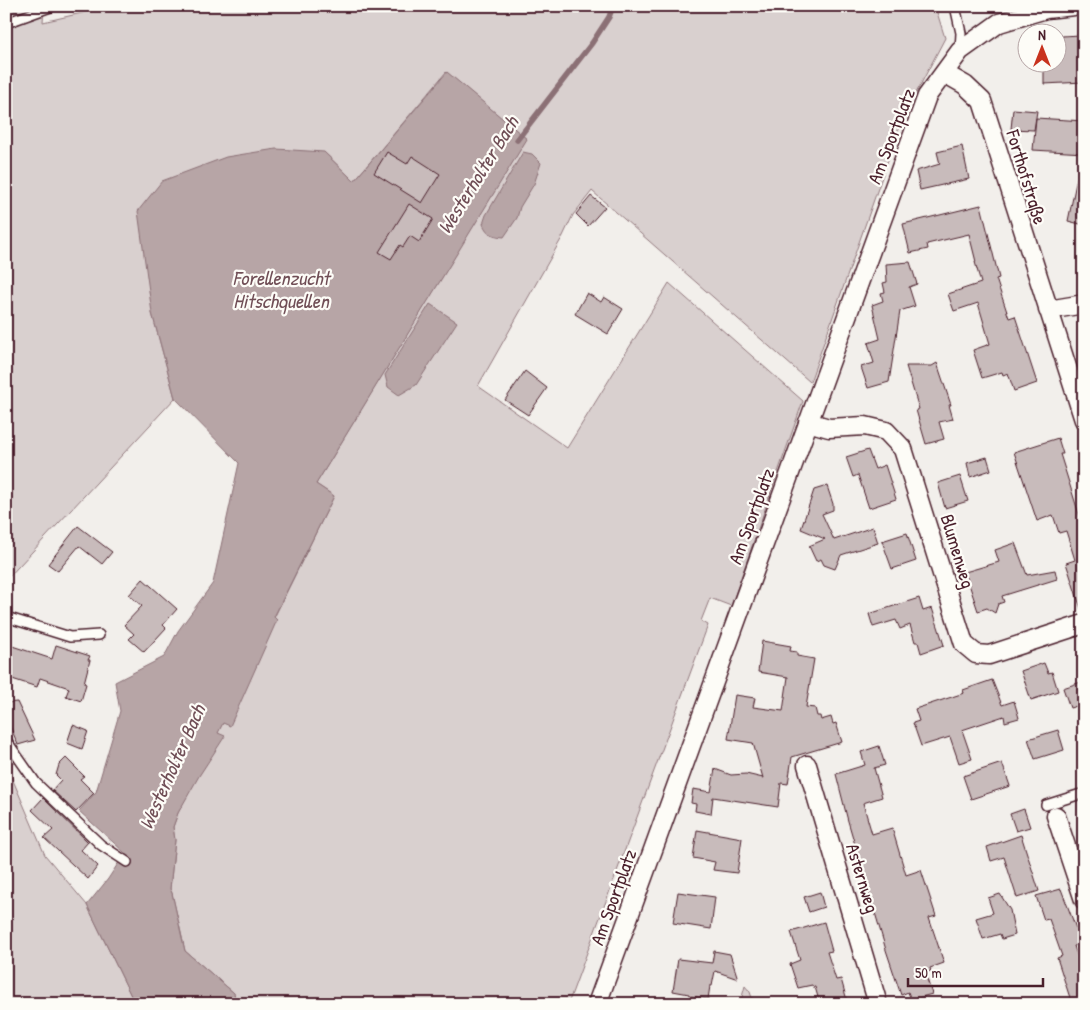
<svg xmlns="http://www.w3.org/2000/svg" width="1090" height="1010" viewBox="0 0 1090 1010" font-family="'Patrick Hand',sans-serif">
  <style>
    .green { fill: #d9d0cf; stroke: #92787d }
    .water { fill: #b7a5a6; stroke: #8b6f75 }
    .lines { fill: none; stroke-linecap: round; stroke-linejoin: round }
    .stream { stroke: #8b6f75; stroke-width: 5.5 }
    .building { fill: #c8bbbb; stroke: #4a1f2b }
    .service-casing { stroke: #4a1f2b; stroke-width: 12 }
    .minor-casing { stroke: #4a1f2b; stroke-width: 21 }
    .service { stroke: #fdfcf7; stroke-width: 9 }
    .minor { stroke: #fdfcf7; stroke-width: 18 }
    .labels { text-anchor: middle; stroke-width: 4.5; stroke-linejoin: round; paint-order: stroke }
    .street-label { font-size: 19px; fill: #4a1f2b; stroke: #fdfcf7 }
    .water-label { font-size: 20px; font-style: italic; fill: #704e56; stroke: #fdfcf7 }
  </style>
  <rect width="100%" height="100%" fill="#f2efeb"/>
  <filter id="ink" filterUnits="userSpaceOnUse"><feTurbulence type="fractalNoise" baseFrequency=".02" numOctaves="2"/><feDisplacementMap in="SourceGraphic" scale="10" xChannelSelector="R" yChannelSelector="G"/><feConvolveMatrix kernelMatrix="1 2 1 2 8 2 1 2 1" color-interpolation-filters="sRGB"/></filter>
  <g filter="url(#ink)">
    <path class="green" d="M6,6H44L43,22L112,6H935L945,38L902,120L810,382L592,191L573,215L563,236L478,386L567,448L669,283L803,401L731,606L710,598L701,621L708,625L568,1004H236L234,993L185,951L172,893L170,889L175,840L173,827L178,813L334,496L316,484L526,139L446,72L354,181L324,152L152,313L175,398L6,580Z
      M6,764L45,855L87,905L135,1004H6Z
      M745,986L750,992L754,1004H740Z"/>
    <path class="water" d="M447,72L527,139L316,484L334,496L274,617L277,620L230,726L223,723L218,733L225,736L199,776L178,813L173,827L175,840L170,889L172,893L185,951L234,993L236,1004H135L87,905L108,879L125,853L79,811L96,792L120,711L115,682L164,657L178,631L213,583L239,463L175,398L152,313L138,211L162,181L226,157L276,149L324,152L354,181Z
      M523,152L532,154L541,163L534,184L520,207L517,218L504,237C493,236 487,234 483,224L486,215Z
      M430,304L457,322L416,385L399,395L388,387L385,375Z"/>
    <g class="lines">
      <path class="stream" d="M517,140L592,43L609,17L613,6"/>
    </g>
    <path class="building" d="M1081,35V38H1084V82L1044,84V62H1058V42H1062V36Z
      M1013,109L1037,111L1034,130L1011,129Z
      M1036,118L1084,121V153L1033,150Z
      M962,146L969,179L920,190L916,171L940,164L937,152Z
      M387,152L407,164L412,156L440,174L422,203L374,173Z
      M1077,178L1084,179V225L1068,221Z
      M591,196L605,207L588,226L576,214Z
      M409,204L433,219L419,242L410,236L403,247L400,245L391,259L379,252Z
      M981,205L999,278L996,279L1009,318L1015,316L1037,383L1014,391L1008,373L1003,375L1002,372L982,378L973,350L990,344L978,303L954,311L948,294L981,283L975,262H976L969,234L927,244L928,249L910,253L903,224Z
      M910,262L917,284L909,287L915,306L900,311L889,382L868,388L861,367L874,363L868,343L880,339L872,305L883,301L881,293L885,292L883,283L887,282L886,264Z
      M587,293L601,302L604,297L623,309L608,334L575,314Z
      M937,363L951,405H949L953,419L939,422L944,439L926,444L916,410L919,409L906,366H932Z
      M525,371L547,388L528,415L505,400Z
      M1058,438L1063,454H1060L1084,530V609H1081L1066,563L1075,560L1066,531L1059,533L1053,515L1037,521L1014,452Z
      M868,450L875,469L885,465L896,499L869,508L858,475L853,477L846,457Z
      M987,457L991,470L970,477L967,463Z
      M960,476L968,501L945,508L938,483Z
      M827,486L833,504V510L822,514L834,540L873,527L878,543L841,555L835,569L824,565L821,559L816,561L809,546L825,539L801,529L814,490Z
      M78,526L112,552L102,564L79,546L58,571L48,564Z
      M907,533L916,561L892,569L882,541Z
      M1015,543L1027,575L1055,570L1057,579L1002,596L1004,602L998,604L995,613L987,608L978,611L965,572L999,562L995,550Z
      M143,579L177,609L163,625L166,628L144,652L129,639L134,634L124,625L142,606L129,595Z
      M919,598L923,611L932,608L944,645L921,653L918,642H915L910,625L900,629L896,620L873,627L869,614Z
      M762,641L791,646L790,651L797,652V656L814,659L806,707L815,708L817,716H820L821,720L831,717L833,724L836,723L842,742L792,757L788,784L781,783L778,807L713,797L711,814L695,811L696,804L691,803L693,789L711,792L715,769L731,775L746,774L763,778L753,743L728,739L735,695L755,698L753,707L783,711L788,677L758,672Z
      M6,644L52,659L56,645L90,656L88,660H90L84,683L86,684L81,701L66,696L69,688L40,678L37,687L6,677Z
      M1044,663L1048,673L1052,672L1058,691L1031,700L1021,671Z
      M992,680L1002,705L1014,701L1019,718L1005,722L1004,716L962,730L972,759L959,763L950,737L921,746L913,723L919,721L915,709L964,693L963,690Z
      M1084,681V704L1070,708L1063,688Z
      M17,702L35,740L18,745L6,716V703Z
      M73,725L88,731L82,749L67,743Z
      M1058,730L1064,750L1035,759L1028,739Z
      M879,746L885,765L874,768L882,797L863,803L872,834L892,828L906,875L921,870L936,916L929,918L944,963L930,968L931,971L925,973L932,994L911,1000L908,992L901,995L886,950L848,821L836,774L865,765L861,752Z
      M66,758L84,776L80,779L94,793L76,812L52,790L61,780L56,775L59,765Z
      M1002,763L1010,786L971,799L963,776Z
      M43,798L88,842L81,850L98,866L88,879L44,838L53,830L32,810Z
      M1024,809L1030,827L1016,831L1010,814Z
      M697,830L742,838L737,873L713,870L715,862L693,858Z
      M1021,835L1039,891L1017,898L1004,857L991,861L987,847Z
      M1061,889L1082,944L1074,946L1084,976V1004H1072L1057,958L1062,956L1049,919L1044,920L1036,896Z
      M678,892L715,897L711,929L673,923Z
      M820,892L824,907L809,912L804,897Z
      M1000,894L1010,910L1015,935L1002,939L1000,934L983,939L976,918L993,913L988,898Z
      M824,922L832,951L827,952L836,980L841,979L848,1004H820L815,987H813L812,985L798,988L790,964L800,960L791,932Z
      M714,951L730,954L738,979L715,971L712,986H710L708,999L689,996V994L673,991L678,959L712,963Z"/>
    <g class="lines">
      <g class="service-casing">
        <path id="service" d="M955,6L961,33L960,50
          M6,23L53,6
          M6,617L70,637L99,635
          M6,740L36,783L101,845L127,862
          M1046,805L1084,793"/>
      </g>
      <g class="minor-casing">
        <path id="minor" d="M944,73L965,85L982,101L1084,420
          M1048,310L1084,304
          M808,422L829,428L865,426L886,431L903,449L964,644L976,654L989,655L1084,624
          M807,765L878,1004
          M1056,816L1084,900
          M597,1004L927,96L960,51L999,23L1046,9L1074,6"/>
      </g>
      <use href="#service" class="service"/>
      <use href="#minor" class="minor"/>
    </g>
  </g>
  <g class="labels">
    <g class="street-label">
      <text transform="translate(891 136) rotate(-69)" y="7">Am Sportplatz</text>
      <text transform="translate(1027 177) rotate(73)" y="7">Forthofstraße</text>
      <text transform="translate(751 516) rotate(-70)" y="7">Am Sportplatz</text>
      <text transform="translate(958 551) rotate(73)" y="7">Blumenweg</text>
      <text transform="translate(863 878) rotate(73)" y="7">Asternweg</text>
      <text transform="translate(613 897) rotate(-70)" y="7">Am Sportplatz</text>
    </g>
    <g class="water-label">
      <text transform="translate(478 175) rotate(-58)" y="7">Westerholter Bach</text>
      <text x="281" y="285">Forellenzucht<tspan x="281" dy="23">Hitschquellen</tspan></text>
      <text transform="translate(172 767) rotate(-66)" y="7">Westerholter Bach</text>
    </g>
  </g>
  <rect width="1090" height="1010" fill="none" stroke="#fdfcf7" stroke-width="25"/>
  <rect x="12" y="12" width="1065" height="985" fill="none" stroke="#4a1f2b" stroke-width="2" filter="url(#ink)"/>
  <g transform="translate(1042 48)"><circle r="24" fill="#fdfcf7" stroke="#b5a4a5"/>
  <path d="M0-4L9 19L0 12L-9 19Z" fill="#c8321e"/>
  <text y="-8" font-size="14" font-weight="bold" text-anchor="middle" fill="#4a1f2b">N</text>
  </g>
  <path d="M908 978v8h135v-8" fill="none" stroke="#4a1f2b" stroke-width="2.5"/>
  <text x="915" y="978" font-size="15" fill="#4a1f2b" stroke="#fdfcf7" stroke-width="4" paint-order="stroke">50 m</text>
</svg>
